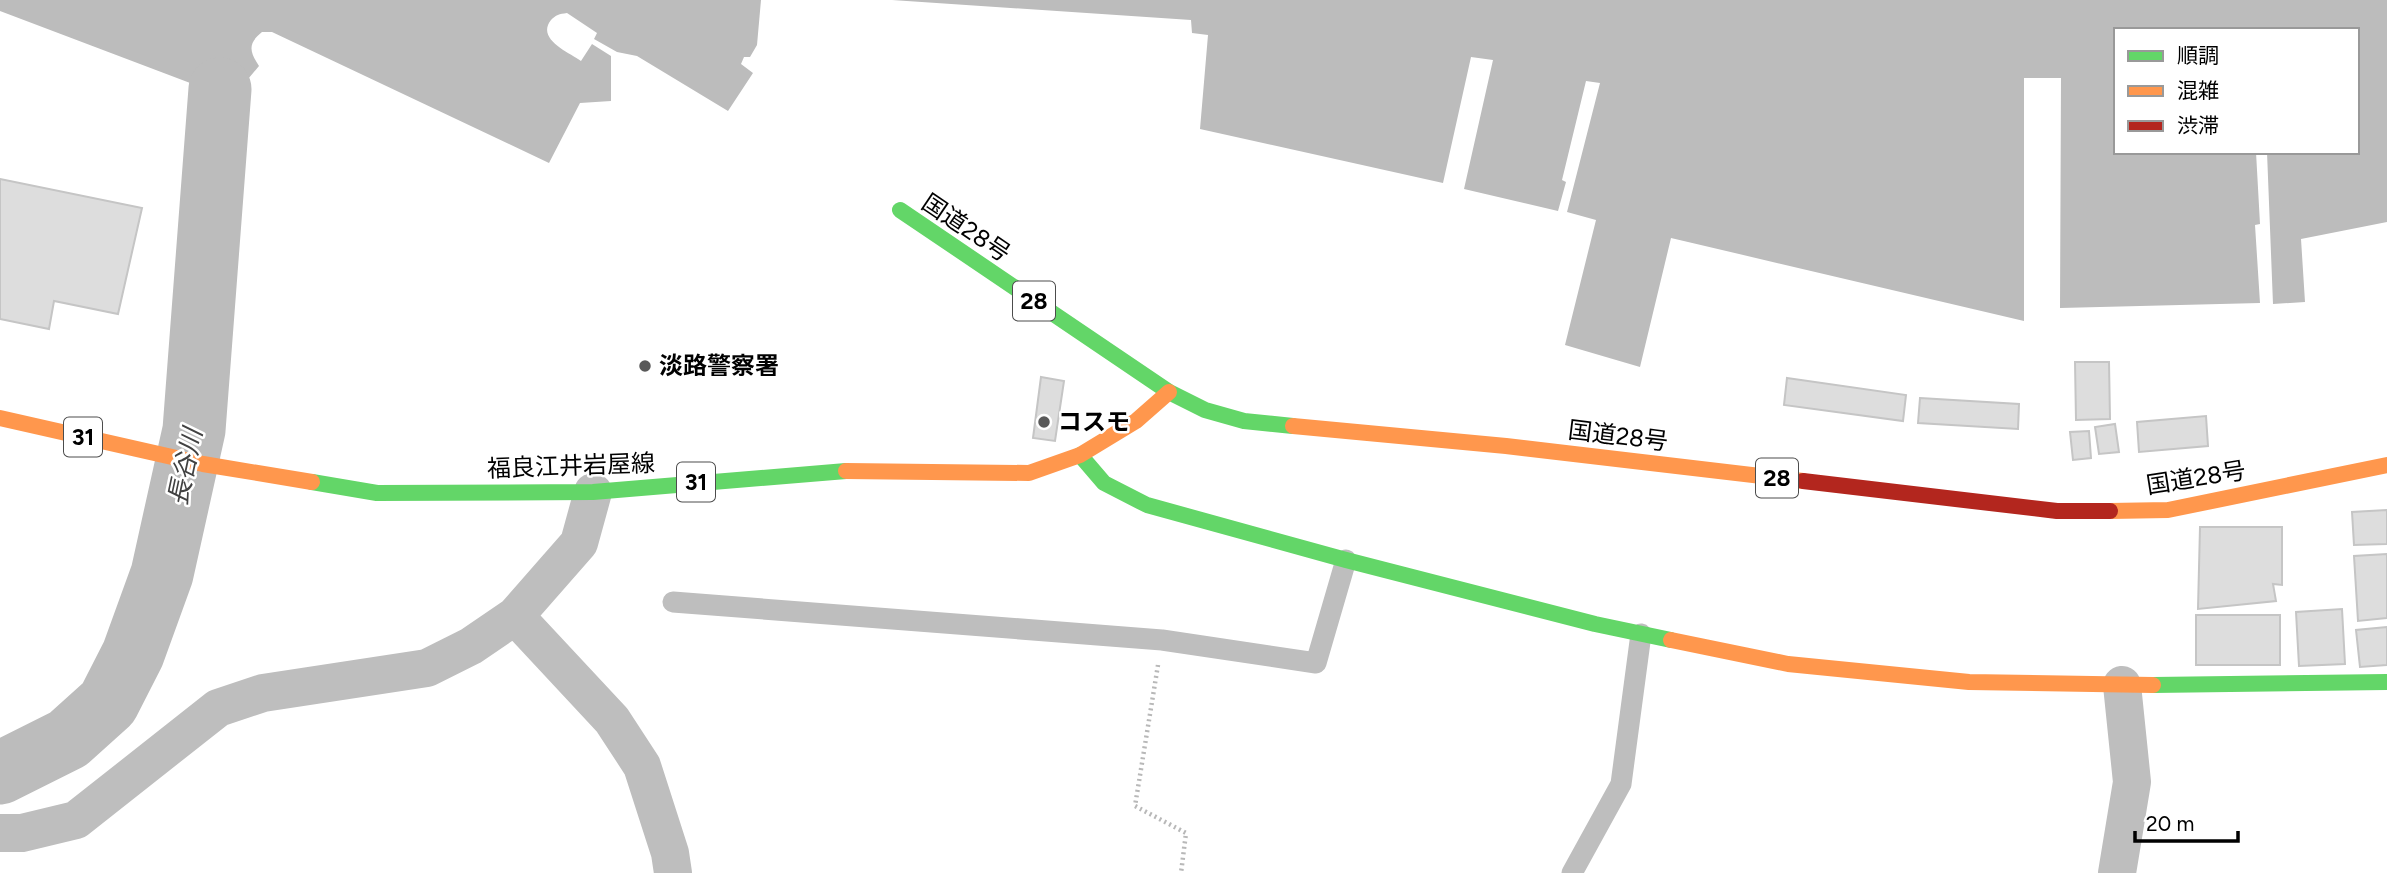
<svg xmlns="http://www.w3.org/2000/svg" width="2387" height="873" viewBox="0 0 2387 873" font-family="Figtree,'Noto Sans JP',sans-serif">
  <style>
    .water { fill: #bcbcbc }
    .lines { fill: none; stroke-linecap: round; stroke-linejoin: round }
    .river { stroke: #bcbcbc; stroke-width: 63 }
    .building { fill: #ddd; stroke: #c5c5c5; stroke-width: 2 }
    .path { stroke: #b8b8b8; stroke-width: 4.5; stroke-dasharray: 2 3.5; stroke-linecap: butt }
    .lane { stroke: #bebebe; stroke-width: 21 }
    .street { stroke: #bebebe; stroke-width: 38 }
    .fast { stroke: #63d668; stroke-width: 16 }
    .slow { stroke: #ff974d; stroke-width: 16 }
    .jam { stroke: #b3261e; stroke-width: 16 }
    .poi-dot { fill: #595959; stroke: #fff; stroke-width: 2.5 }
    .labels { text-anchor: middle; stroke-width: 5; stroke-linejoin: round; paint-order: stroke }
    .shield { fill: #fff; stroke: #4c4c4c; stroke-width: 2 }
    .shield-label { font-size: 23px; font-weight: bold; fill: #000 }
    .street-label { font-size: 24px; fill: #000; stroke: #fff }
    .poi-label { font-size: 24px; font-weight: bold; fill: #000; stroke: #fff; text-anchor: start }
    .water-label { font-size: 26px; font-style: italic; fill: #414141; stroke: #fff }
  </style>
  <rect width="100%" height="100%" fill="#fff"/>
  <path class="water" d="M0,0H761L757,45L750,57H744L741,64L753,73L728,111L637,56L617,52L594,39L597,33L567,13C559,14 556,15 551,20C536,39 568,52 581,61L592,44L611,56V101L580,103L549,163L272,32H262C247,44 250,52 259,66L243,85L206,89L0,11Z
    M892,0H2387V222L2301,239L2305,302L2273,304L2267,152H2357V30H2116V152H2256L2260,224L2255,225L2260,303L2060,308L2061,78H2024V321L1671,238L1640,367L1565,345L1596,220L1567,212L1600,83L1586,81L1562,180L1566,182L1558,211L1464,189L1493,60L1471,57L1443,183L1200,129L1208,35L1192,33L1191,20Z"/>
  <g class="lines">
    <path class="river" d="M0,773L68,739L108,703L133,654L162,574L194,430L220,89"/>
  </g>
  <path class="building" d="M0,179L142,208L118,314L54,301L49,329L0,319Z
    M2075,362H2109L2110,419L2076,420Z
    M1041,377L1064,381L1055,441L1033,438Z
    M1787,378L1906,395L1903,421L1784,405Z
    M1920,398L2019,404L2018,429L1918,423Z
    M2206,416L2208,446L2139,452L2137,422Z
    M2115,424L2119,452L2099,454L2095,427Z
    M2089,431L2091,458L2073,460L2070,432Z
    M2387,510V544L2354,545L2352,512Z
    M2200,527H2282V585L2273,584L2276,601L2198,609Z
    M2387,554V618L2358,621L2354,556Z
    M2342,609L2345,664L2299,666L2296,612Z
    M2196,615H2280V665H2196Z
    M2387,627V665L2360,667L2356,630Z"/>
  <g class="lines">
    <path class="path" d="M1158,665L1135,806L1186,833L1181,873"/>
    <path class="lane" d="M673,602L1162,640L1316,663L1346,560
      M1572,873L1621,784L1641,634"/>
    <path class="street" d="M515,616L612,720L642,766L670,853L673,873
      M0,833H22L76,820L218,708L263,693L427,668L471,646L515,616L579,543L593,492
      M2117,873L2132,782L2122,685"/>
    <path class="fast" d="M900,210L1169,392L1205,410L1244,421L1293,426
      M1080,455L1104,483L1147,505L1346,560L1595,624L1671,640
      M312,482L377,493L593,492L846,471
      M2153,685L2387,682"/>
    <path class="slow" d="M0,418L203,464L312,482
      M1293,426L1506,446L1803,481
      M846,471L1029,473L1080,455L1136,421L1169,392
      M2110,511L2168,510L2387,465
      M1671,640L1788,664L1969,682L2153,685"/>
    <path class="jam" d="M1803,481L2057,511H2110"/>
  </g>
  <g class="poi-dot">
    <circle cx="645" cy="366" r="7"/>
    <circle cx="1044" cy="422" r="7"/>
  </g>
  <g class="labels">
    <g class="shield">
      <rect x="1013" y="281.5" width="42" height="39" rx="5"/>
      <rect x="64" y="417.5" width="38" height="39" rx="5"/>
      <rect x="1756" y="458.5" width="42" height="39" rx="5"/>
      <rect x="677" y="462.5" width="38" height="39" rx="5"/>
    </g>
    <g class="shield-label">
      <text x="1034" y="309">28</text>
      <text x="83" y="445">31</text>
      <text x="1777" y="486">28</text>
      <text x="696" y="490">31</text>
    </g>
    <g class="street-label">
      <text transform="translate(966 228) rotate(34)" y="8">国道28号</text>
      <text transform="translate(1618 436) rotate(7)" y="8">国道28号</text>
      <text transform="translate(571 466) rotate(-2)" y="8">福良江井岩屋線</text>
      <text transform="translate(2196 478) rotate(-9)" y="8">国道28号</text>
    </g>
    <g class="poi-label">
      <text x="659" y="374">淡路警察署</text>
      <text x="1058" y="430">コスモ</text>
    </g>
    <g class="water-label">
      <text transform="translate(185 467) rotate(-78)" y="9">長谷川</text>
    </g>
  </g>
  <rect x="2114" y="28" width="245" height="126" fill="#ffffff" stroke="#999999" stroke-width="2"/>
  <rect x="2128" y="51" width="35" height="10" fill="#63d668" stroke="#999999" stroke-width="2"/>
  <text x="2177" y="63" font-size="21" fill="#000000">順調</text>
  <rect x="2128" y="86" width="35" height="10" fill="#ff974d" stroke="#999999" stroke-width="2"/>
  <text x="2177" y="98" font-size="21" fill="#000000">混雑</text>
  <rect x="2128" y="121" width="35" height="10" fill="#b3261e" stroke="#999999" stroke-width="2"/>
  <text x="2177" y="133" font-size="21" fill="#000000">渋滞</text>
  <path d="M2135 831v10h103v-10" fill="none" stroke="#000000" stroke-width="3.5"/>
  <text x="2146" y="831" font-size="21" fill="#000000" stroke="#ffffff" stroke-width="5" paint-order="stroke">20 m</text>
</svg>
